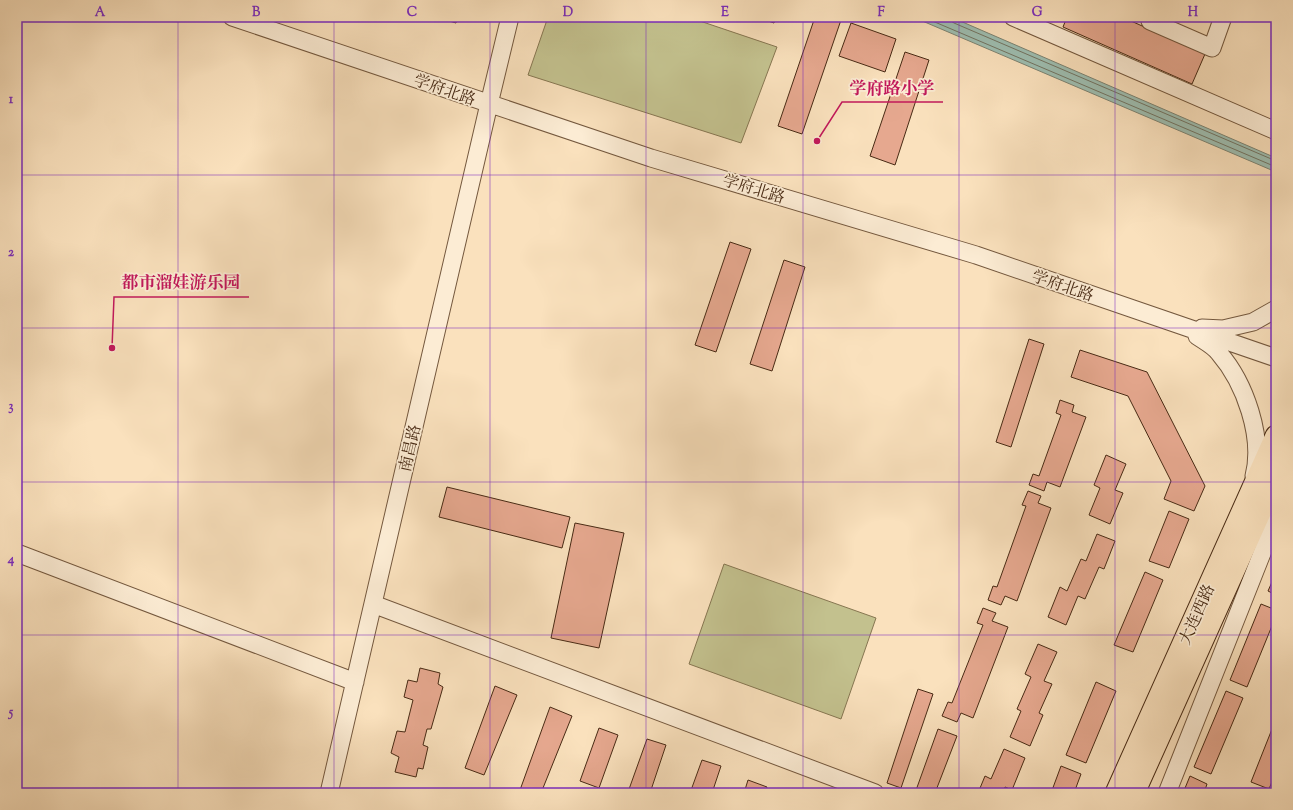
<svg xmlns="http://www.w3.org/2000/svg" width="1293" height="810" viewBox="0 0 1293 810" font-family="'Sorts Mill Goudy','Noto Serif SC',serif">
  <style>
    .green { fill: #c3c18e; stroke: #867651 }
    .water { fill: #9ebeb1; stroke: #7c8372 }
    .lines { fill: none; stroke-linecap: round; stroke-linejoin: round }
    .shore { stroke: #737462; stroke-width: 1 }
    .building { fill: #e6a88f; stroke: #482a14 }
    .minor-casing { stroke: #74583e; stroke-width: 19 }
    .major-casing { stroke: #482a14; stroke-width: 23 }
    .minor { stroke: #fcecd4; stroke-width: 17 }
    .major { stroke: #fae1bd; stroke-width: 21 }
    .grid { fill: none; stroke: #7b2cbf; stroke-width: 1; stroke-opacity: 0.55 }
    .labels { text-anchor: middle; stroke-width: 3.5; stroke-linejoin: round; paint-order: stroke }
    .street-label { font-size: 16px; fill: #482a14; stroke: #fcecd4 }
    .leader { fill: none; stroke: #c2185b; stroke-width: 1.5 }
    .callout-dot { fill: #c2185b; stroke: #fcecd4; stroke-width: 1.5 }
    .callout-label { font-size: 17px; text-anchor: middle; font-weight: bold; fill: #c2185b; stroke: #fcecd4; stroke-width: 3.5; stroke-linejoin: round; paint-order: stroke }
    .neatline { fill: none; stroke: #7b2cbf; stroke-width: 1.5 }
    .grid-label { font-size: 13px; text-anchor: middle; font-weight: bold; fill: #7b2cbf }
  </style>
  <rect width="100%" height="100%" fill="#fae1bd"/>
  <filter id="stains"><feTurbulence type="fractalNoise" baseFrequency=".005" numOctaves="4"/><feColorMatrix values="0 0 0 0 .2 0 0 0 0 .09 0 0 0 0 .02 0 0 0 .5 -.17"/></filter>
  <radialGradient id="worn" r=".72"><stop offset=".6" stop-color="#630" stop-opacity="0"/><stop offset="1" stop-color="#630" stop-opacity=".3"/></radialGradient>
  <path class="green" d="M548,17H688L777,47L741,143L528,75Z
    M724,564L876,618L841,719L689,664Z"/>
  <path class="water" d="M913,17H951L1276,158V172Z"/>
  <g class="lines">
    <path class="shore" d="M923,17L1276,167
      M951,17V21L954,23L1276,161"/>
  </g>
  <path class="building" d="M436,17H458L456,23Z
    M756,17H776L774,23Z
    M815,17H842L802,134L778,126Z
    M1067,17H1122L1205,54L1192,84L1063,27Z
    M851,23L896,39L885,72L839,56Z
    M905,52L929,60L895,165L870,156Z
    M730,242L751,249L716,352L695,345Z
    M784,260L805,267L772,371L750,364Z
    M1029,339L1044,344L1011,447L996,442Z
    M1080,350L1147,372L1205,486L1194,511L1164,499L1171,481L1128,396L1071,377Z
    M1060,400L1074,405L1072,412L1086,417L1060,487L1047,482L1044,491L1029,485L1033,474L1039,476L1061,415L1056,413Z
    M1106,455L1126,464L1115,490L1123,493L1110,524L1089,515L1100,488L1094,485Z
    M447,487L570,517L562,548L439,517Z
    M1028,491L1041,496L1038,503L1051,508L1017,601L1005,596L1001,605L988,600L993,586L997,587L1026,506L1022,505Z
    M1169,511L1189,519L1169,568L1149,561Z
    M575,523L624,533L599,648L551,638Z
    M1097,534L1115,541L1104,569L1099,567L1085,599L1078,596L1066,625L1048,617L1060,587L1067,591L1081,559L1086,561Z
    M1145,572L1163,580L1133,652L1114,645Z
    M1276,573V595L1268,591Z
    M1261,604L1276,610V616L1247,687L1230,680Z
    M983,608L996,613L992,621L1008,627L973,718L961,713L957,722L942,716L948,702L952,703L983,625L977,623Z
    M1038,644L1057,652L1044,681L1052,684L1039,713L1043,715L1030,746L1010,737L1021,711L1017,709L1031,677L1025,674Z
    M420,668L440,673L438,684L443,687L431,729H427L423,745L428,747L423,769L418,768L416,777L395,772L399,757L391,753L397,731L405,732L413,700L404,697L408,680L417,682Z
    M1096,682L1116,691L1086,763L1066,755Z
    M495,686L517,695L484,775L465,768Z
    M918,689L933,694L901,788L887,783Z
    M1226,691L1243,698L1211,774L1194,767Z
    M550,707L572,716L541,793H529L520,790Z
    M1276,719V772L1269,789L1251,782Z
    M599,728L618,735L599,788L580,781Z
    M938,729L957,736L935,793H915Z
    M647,739L666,745L650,793H632L628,792Z
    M1004,749L1025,758L1012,790L1005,787L1003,793H978L985,776L991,779Z
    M702,760L721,766L712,793H690Z
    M1061,766L1081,774L1074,793H1051Z
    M1190,776L1207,784L1204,793H1183Z
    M748,780L767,787L765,793H744Z"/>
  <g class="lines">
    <g class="minor-casing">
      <path id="minor" d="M232,17L651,158L976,255L1276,358
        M1013,17L1276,131
        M1150,21L1212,48L1223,17
        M1202,328L1223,329L1253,322L1276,309
        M1197,336C1204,341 1214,346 1219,353C1245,383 1264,437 1254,476
        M17,553L355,682
        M373,604L875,793
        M329,793L489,104L510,17
        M1167,793L1276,518"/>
    </g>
    <g class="major-casing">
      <path id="major" d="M1116,793L1276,436
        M1134,793L1276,477"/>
    </g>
    <use href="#minor" class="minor"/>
    <use href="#major" class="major"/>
  </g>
  <path class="grid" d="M178,17V793M334,17V793M490,17V793M646,17V793M803,17V793M959,17V793M1115,17V793M17,175H1276M17,328H1276M17,482H1276M17,635H1276"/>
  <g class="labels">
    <g class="street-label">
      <text transform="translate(445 89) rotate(19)" y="6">学府北路</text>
      <text transform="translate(754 188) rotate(17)" y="6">学府北路</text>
      <text transform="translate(1063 285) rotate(19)" y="6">学府北路</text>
      <text transform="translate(409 448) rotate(-77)" y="6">南昌路</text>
      <text transform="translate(1196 614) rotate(-66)" y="6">大连西路</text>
    </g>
  </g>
  <path class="leader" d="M817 141L842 102H943M112 348L114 297H249"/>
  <g class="callout-dot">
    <circle cx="817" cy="141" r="4"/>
    <circle cx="112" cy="348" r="4"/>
  </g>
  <g class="callout-label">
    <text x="892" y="94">学府路小学</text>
    <text x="181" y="288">都市溜娃游乐园</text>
  </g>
  <rect width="1293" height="810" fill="none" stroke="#fae1bd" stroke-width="44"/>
  <rect x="22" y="22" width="1249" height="766" class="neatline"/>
  <g class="grid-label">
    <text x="100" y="16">A</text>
    <text x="256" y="16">B</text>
    <text x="412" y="16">C</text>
    <text x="568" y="16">D</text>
    <text x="725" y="16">E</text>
    <text x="881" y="16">F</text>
    <text x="1037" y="16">G</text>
    <text x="1193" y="16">H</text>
    <text x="11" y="103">1</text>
    <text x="11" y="256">2</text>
    <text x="11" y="410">3</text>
    <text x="11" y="563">4</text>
    <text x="11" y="716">5</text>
  </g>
  <rect width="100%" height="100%" filter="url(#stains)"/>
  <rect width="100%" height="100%" fill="url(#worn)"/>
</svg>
